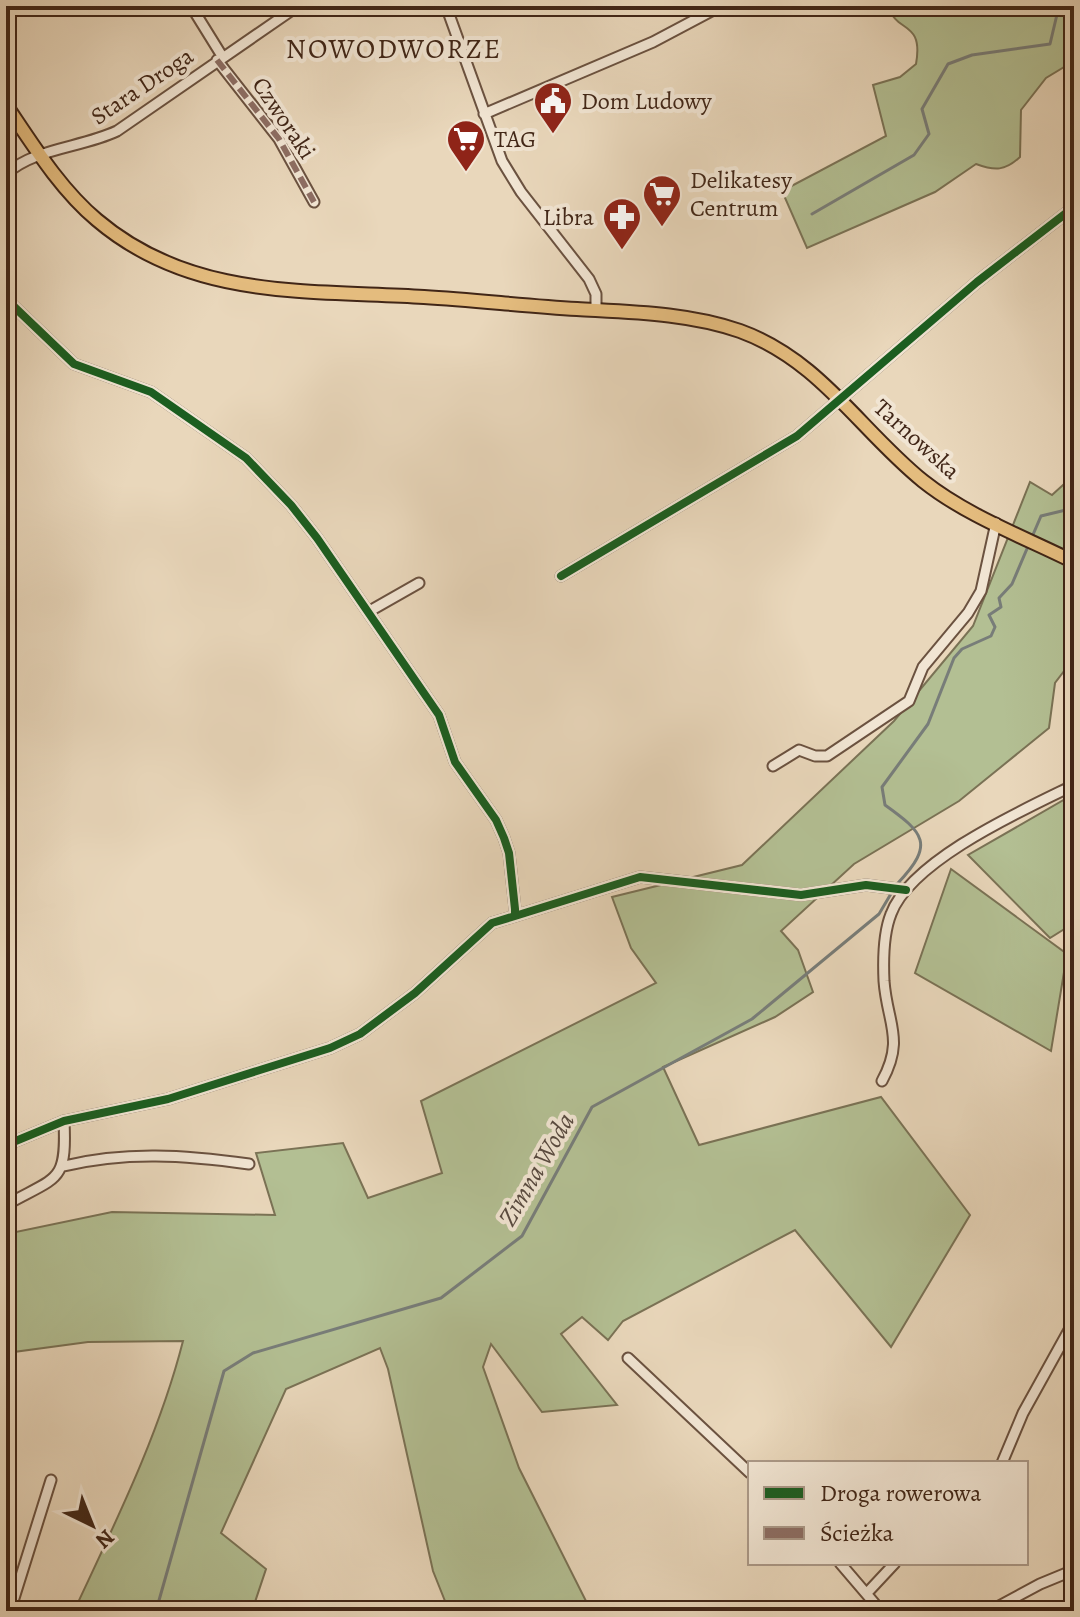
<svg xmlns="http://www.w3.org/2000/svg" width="1080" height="1617" viewBox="0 0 1080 1617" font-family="Alegreya,serif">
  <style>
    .green { fill: #b3bf93; stroke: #7a7255; stroke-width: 2 }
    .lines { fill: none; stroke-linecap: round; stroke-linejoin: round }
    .stream { stroke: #787d79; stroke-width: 3 }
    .minor-casing { stroke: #6b5240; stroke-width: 13 }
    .major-casing { stroke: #412617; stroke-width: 16 }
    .minor { stroke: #f1e5d3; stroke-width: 9 }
    .major { stroke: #e4bc7e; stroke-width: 12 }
    .quiet { stroke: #8d6e63; stroke-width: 6; stroke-dasharray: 12 6; stroke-linecap: butt }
    .cycleway-casing { stroke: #f1e5d3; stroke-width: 13 }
    .cycleway { stroke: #1b5e20; stroke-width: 8 }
    .labels { text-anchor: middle; stroke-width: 8; stroke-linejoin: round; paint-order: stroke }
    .street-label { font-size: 24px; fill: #412617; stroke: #f1e5d3 }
    .poi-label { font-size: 24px; fill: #412617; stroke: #f1e5d3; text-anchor: start }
    .water-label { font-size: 26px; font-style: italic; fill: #584a40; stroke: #f1e5d3 }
    .quarter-label { font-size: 28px; letter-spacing: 2px; fill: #412617; stroke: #f1e5d3 }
  </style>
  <rect width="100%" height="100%" fill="#e9d7bb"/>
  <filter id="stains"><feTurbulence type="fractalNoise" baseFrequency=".0025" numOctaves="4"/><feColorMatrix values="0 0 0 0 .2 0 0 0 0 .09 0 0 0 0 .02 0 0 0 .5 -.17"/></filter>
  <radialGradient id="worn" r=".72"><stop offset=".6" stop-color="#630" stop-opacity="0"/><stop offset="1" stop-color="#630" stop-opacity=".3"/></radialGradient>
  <path class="green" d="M889,6H1074V61L1046,78L1021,110L1020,157C1005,171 995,171 976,164L935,192L807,248L782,191L886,136L873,85L900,77L916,64C924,19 895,34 889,6Z
    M1074,475V658L1055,683L1049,728L959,801L854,864L781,931L798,950L813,992L775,1017L663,1067L699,1145L881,1097L970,1215L891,1347L795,1230L623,1321L608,1340L582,1317L561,1334L617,1405L542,1412L491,1344L483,1367L519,1468L591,1611H449L433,1571L388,1369L380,1348L286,1389L221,1533L266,1569L252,1611H74C115,1523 159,1435 183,1341L88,1342L6,1353V1234L112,1212L275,1215L256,1153L343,1143L368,1198L442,1173L421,1101L656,983L631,948L612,897L742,865L894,721L973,626L1030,482L1052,495Z
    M1074,794V923L1050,938L968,855Z
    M951,869L1067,954L1051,1051L915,973Z"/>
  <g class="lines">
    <path class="stream" d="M812,214L914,155L929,134L922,109L948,64L972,55L1050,44L1059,6
      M1032,537L1041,516L1074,508
      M898,883C935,844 924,833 885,805L882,787L928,724L954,658L962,649L991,636L995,627L989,615L1001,607L999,598L1012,584L1029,544
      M156,1611L224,1371L253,1353L441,1298L522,1236L592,1107L752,1019L879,914L892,892"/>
    <g class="minor-casing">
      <path id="minor" d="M191,6L222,56
        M446,6L502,161L521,192L589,279L596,294V310
        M217,60L279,139L314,202
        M484,114L653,42L721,6
        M6,174C35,148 81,148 117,131L298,6
        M6,299L74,364L151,392L246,458L291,505L317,538L439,715L455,762L496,820L504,838L509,853L515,909V916L492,923L415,993L360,1034L330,1048L168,1099L64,1121L6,1145
        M561,576L797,436L977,282L1074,207
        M368,612L419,583
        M773,766L799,750L815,756H827L909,701L923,667L968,613L981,591L996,523
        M515,916L640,877L801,895L866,885L906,890
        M882,1081C905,1039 887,1023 884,981C883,959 883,934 891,914C911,860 1023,810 1074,785
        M64,1166C126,1151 185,1155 249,1164
        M6,1205C57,1176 67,1184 64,1121
        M628,1358L750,1473
        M1002,1463L1023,1413L1074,1321
        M840,1563L881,1611
        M867,1593L895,1563
        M10,1611L51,1480
        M990,1611L1040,1584L1074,1570"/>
    </g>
    <g class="major-casing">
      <path id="major" d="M6,105C33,145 60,189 97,220C191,300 308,290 424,297C475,300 526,306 577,309C630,312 689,313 740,331C820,360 860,430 923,481C967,516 1024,537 1074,562"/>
    </g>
    <use href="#minor" class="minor"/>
    <use href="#major" class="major"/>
    <path class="quiet" d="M217,60L279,139L314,202"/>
    <g class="cycleway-casing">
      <path id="cycleway" d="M6,299L74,364L151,392L246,458L291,505L317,538L439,715L455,762L496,820L504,838L509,853L515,909V916L492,923L415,993L360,1034L330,1048L168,1099L64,1121L6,1145
        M561,576L797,436L977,282L1074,207
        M515,916L640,877L801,895L866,885L906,890"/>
    </g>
    <use href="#cycleway" class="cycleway"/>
  </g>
  <defs>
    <g id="civic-pin" transform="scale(2)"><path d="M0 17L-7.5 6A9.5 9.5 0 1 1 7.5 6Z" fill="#8f2418" stroke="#f1e5d3"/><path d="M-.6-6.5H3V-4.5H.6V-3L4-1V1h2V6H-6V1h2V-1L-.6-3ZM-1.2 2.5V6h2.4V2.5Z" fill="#fff"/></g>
    <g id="supermarket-pin" transform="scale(2)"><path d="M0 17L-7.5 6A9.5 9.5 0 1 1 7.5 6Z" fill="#8f2418" stroke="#f1e5d3"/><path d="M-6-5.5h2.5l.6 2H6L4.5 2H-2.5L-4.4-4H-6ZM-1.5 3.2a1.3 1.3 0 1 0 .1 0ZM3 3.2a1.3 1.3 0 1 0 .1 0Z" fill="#fff"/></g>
    <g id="pharmacy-pin" transform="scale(2)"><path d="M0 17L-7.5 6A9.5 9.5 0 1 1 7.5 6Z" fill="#8f2418" stroke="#f1e5d3"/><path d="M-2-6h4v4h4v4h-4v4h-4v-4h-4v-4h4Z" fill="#fff"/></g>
  </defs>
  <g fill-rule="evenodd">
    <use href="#civic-pin" x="553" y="101"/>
    <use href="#supermarket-pin" x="466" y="139"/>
    <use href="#supermarket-pin" x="662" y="194"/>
    <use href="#pharmacy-pin" x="622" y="217"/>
  </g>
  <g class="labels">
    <g class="street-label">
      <text transform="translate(142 86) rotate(-34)" y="8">Stara Droga</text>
      <text transform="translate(284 118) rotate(56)" y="8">Czworaki</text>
      <text transform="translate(917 439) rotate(42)" y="8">Tarnowska</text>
    </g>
    <g class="poi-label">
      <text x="581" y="109">Dom Ludowy</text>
      <text x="494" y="147">TAG</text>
      <text x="690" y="188">Delikatesy<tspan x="690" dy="28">Centrum</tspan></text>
      <text x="594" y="225" text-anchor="end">Libra</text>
    </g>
    <g class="water-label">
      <text transform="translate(536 1169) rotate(-60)" y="9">Zimna Woda</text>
    </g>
    <g class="quarter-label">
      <text x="394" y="58">NOWODWORZE</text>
    </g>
  </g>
  <rect width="1080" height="1617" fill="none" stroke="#e9d7bb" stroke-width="32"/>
  <rect x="8" y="8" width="1064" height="1601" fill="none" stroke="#412617" stroke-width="4"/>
  <rect x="16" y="16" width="1048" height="1585" fill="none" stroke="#412617" stroke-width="2"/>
  <rect x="748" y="1461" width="280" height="104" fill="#f1e5d3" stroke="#ab9988" stroke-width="2"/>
  <rect x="764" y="1487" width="40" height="12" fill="#1b5e20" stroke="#ab9988" stroke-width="2"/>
  <text x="820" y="1501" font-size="24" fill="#412617">Droga rowerowa</text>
  <rect x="764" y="1527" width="40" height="12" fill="#8d6e63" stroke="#ab9988" stroke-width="2"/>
  <text x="820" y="1541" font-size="24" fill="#412617">Ścieżka</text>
  <g transform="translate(92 1525) rotate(137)" stroke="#f1e5d3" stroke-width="6" paint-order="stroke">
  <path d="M0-6L14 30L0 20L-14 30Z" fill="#412617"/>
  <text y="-12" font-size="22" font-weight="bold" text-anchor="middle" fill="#412617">N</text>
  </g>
  <rect width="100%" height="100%" filter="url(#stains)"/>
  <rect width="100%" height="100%" fill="url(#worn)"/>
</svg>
